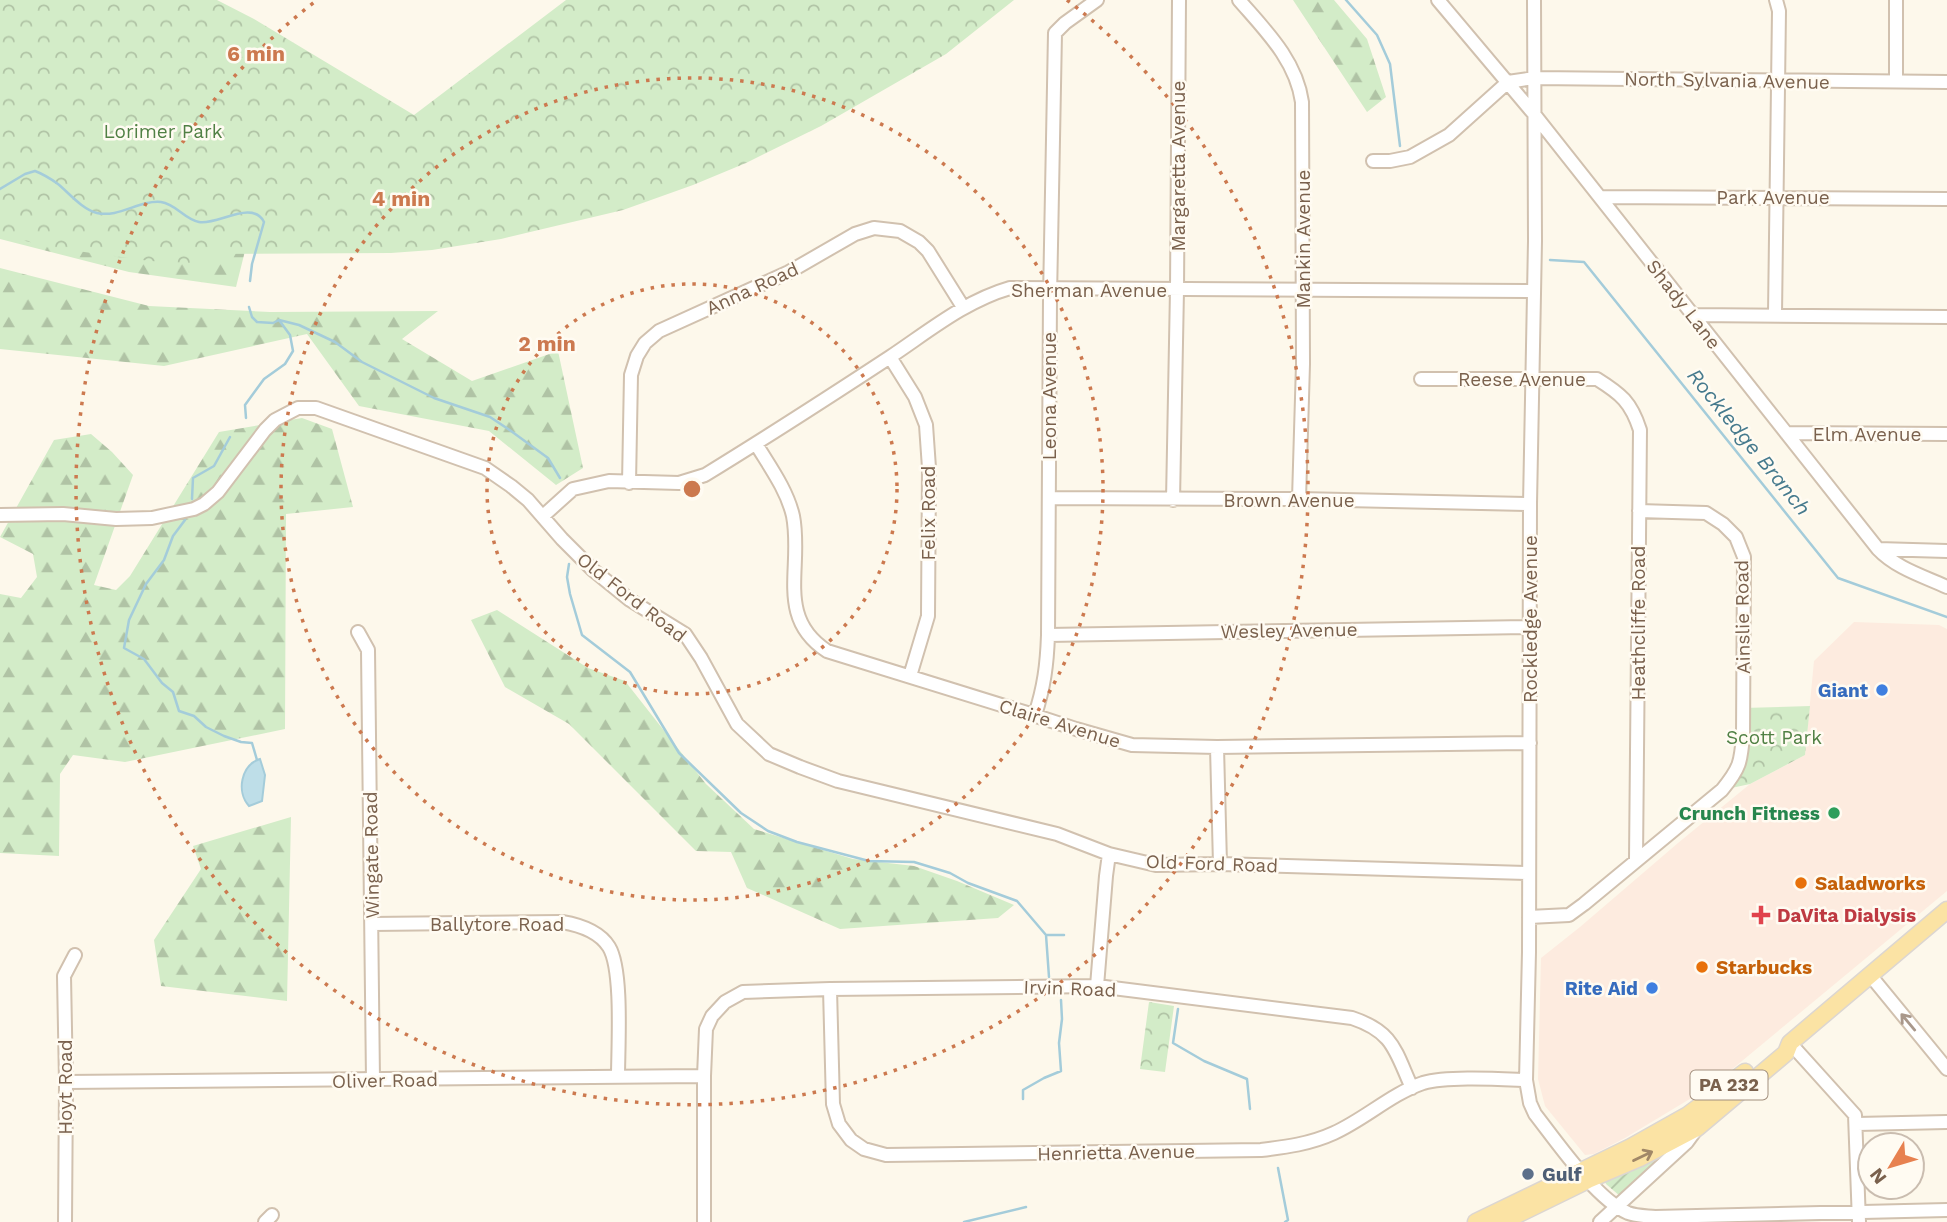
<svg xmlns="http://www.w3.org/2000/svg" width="1947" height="1222" viewBox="0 0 1947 1222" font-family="'Work Sans',sans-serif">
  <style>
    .commercial { fill: #fdebdf }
    .forest { fill: url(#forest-firs) }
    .park { fill: url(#park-crowns) }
    .garden { fill: url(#garden-furrows) }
    .water { fill: #bedee8; stroke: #a4ccda; stroke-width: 2 }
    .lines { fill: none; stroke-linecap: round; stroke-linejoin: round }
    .stream { stroke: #a4ccda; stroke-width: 2.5 }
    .minor-casing { stroke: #d1c1af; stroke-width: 16 }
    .major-casing { stroke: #dcd6d1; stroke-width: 19 }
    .minor { stroke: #fff; stroke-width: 12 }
    .major { stroke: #fbe3a4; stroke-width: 16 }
    .oneway { stroke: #a9988b }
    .oneway2 { stroke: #a18867 }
    .ring { fill: none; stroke: #cc794f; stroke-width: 3.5; stroke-dasharray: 3.5 7 }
    .shop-dot { fill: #3f7fe0; stroke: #fffbf2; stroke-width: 2.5 }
    .leisure-dot { fill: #2e9e5b; stroke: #fffbf2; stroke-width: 2.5 }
    .food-dot { fill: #e8710a; stroke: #fffbf2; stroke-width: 2.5 }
    .health-dot { fill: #e0444e; stroke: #fffbf2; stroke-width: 2.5 }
    .service-dot { fill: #5c6f8a; stroke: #fffbf2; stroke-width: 2.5 }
    .labels { text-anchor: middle; stroke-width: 5; stroke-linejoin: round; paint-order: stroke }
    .shield { fill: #fffbf2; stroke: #a28f7e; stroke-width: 2 }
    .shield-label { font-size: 18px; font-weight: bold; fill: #7a614d }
    .street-label { font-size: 19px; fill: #7a614d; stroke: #fffbf2 }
    .park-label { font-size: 19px; fill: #508044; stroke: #fffbf2 }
    .shop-label { font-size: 19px; font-weight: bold; fill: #366cbe; stroke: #fffbf2; text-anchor: end }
    .leisure-label { font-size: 19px; font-weight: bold; fill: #27864d; stroke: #fffbf2; text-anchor: end }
    .food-label { font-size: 19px; font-weight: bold; fill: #c56008; stroke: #fffbf2; text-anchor: start }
    .health-label { font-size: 19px; font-weight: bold; fill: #be3a42; stroke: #fffbf2; text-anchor: start }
    .service-label { font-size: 19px; font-weight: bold; fill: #4e5e75; stroke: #fffbf2; text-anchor: start }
    .water-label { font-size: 21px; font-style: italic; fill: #467a8d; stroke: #fffbf2 }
    .centre { fill: #cc794f; stroke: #fffbf2; stroke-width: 3.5 }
    .ring-label { font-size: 21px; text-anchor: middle; font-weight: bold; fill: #cc794f; stroke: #fffbf2; stroke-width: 5; stroke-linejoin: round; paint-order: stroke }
  </style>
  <defs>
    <pattern id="forest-firs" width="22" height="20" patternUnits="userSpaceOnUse" patternTransform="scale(1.75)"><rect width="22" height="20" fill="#d3ecc8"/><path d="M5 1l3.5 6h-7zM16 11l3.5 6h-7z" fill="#b0c3a5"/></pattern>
    <pattern id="park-crowns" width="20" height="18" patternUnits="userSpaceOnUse" patternTransform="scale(1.75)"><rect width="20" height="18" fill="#d3ecc8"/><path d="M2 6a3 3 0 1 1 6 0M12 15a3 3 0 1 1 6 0" fill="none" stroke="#b0c3a5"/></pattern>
    <pattern id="garden-furrows" width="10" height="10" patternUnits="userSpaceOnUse" patternTransform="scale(1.75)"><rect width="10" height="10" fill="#d3ecc8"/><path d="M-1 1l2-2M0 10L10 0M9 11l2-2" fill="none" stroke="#b0c3a5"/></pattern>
  </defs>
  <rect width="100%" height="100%" fill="#fdf8eb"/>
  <path class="commercial" d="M1854,622L1939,625L1947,629V891L1713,1085L1625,1138L1594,1154L1585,1155L1545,1106L1538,1079L1541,958L1580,927L1678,843L1750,784L1805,755L1814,661Z"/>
  <path class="forest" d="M1293,0H1334L1367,39L1386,97L1367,112Z
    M0,194L253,219L236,287L129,272L0,239Z
    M0,268L149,306L270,312L438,311L402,339L472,381L558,351L583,468L556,485L489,431L359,406L307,334L164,366L0,349Z
    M302,418L332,429L353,507L286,514L285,729L125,762L73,755L60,774L59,856L0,853V594L21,598L37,577L33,554L0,537L54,440L91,434L112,452L133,475L94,585L116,590L130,576L219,432Z
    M497,610L588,668L625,681L706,784L754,829L853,859L914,866L957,881L1014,905L998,918L840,929L747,888L731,852L696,851L569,724L505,687L471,620Z
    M291,817L287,1001L161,986L154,940L201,869L193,846Z"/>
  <path class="park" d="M0,0H217L254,19L414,115L566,0H1014L946,54L821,126L746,163L693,185L623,210L501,239L432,250L391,253L210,254L209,264L150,261L55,248L0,235Z
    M1810,706L1805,755L1750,784L1722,790L1732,777L1743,708Z
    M1149,1002L1174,1006L1165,1072L1140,1069Z"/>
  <path class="garden" d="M1676,1146L1621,1197L1606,1184L1605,1182Z"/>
  <path class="water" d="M260,759L265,775L262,801L249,806C236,792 241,765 260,759Z"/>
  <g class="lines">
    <path class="stream" d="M1346,0L1377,35L1390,64L1400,146
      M0,189L25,174L35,171C43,174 51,179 58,184C70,194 82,209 97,213C119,218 139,200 161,202C176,204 184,219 199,222C216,226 253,199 264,222L252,264L250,281
      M1550,260L1584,262L1838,578L1947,617
      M249,307L252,317L257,322L273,323L279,320
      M279,320L299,325L335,342L362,362L434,398L490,417L511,431L548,458L560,478
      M246,418L245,405L264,379L285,364L293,351L290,335L279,320
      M192,499L193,478L214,466L230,437
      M185,520L173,536L164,560L146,584L129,620L124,648L144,659L162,683L173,692L179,711L194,716L206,727L224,736L241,742L252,743L257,760
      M569,564L567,577L570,594L582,635L630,672L679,753L741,813L768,831L797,842L869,861L914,862L950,873L968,883L1017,901L1046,935L1049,977
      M1046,935H1064
      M1178,1009L1173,1043L1204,1061L1247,1079L1250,1109
      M1023,1099V1090L1044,1078L1061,1071L1059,1043L1062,1019L1061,1000
      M1278,1168L1288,1220L1285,1222
      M964,1222L1026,1207"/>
    <g class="minor-casing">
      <path id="minor" d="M1239,0C1265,30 1296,60 1302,102L1303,364L1299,499
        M1438,0L1534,114L1878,549C1896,568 1923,576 1947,587
        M1534,0L1535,241L1530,504L1529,952L1526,1080L1530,1103L1535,1114C1557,1142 1596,1199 1628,1213C1636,1216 1646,1216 1655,1217L1947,1210
        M1896,81V0
        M1373,161H1390L1410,157L1449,135L1508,82L1534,78L1947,82
        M1600,197L1947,199
        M1775,314L1779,11L1776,0
        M1692,315L1947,317
        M890,357L915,397L926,425L929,468L928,616L910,676
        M1421,379H1597C1621,394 1631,402 1640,430L1636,860
        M1786,433L1947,434
        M756,444C770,467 787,490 793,516C803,567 775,617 827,651L1027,713L1076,729L1132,745L1217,747L1530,743
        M629,483L631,375L637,356L645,343L659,331L789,272L855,234L874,228L900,231L919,242L928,251L963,307
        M1049,498L1299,499L1530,504
        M1173,500L1177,290L1179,0
        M0,515L63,514L116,519L152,518L194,509L204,504L218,492L265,430L275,420L298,408H316L485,468L511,486L528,500L562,539L593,570L630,600L685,634L701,658L737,724L769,754L800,767L838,781L1057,834L1109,854L1156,865L1220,864L1529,873
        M543,516L573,489L609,481L679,483L705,475C767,437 829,397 890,357C929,331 965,301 1010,288L1533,291
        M1878,549L1947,551
        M358,632L368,650L373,1080
        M1048,635L1531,627
        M1035,715C1044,687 1047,665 1048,635L1050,298L1055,33L1065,23L1097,0
        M1217,747L1220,864
        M1529,917L1569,915L1584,904L1722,790C1740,768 1741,762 1743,735L1744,557L1736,537L1723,524L1706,513L1639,511
        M372,924L562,922C580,925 599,931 609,947C623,970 618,1047 618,1077
        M1870,975L1947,1069
        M1097,986L1106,876L1109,854
        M830,989L833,1104L839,1124L851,1140L864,1149L886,1155L1261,1150C1286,1147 1310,1144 1334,1133C1365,1119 1391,1094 1423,1083C1447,1076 1499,1079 1526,1080
        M1790,1043L1855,1115L1859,1222
        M66,1082L704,1076
        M1857,1124L1947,1122
        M65,1222L66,1082L64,976L75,955
        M265,1222L272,1215
        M704,1222V1076L706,1029L712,1016L725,1002L743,992L830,989L1097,986L1352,1018C1394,1032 1395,1051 1412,1088
        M1600,1222L1687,1142L1695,1131"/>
    </g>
    <g class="major-casing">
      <path id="major" d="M1476,1222L1631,1147L1688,1115L1745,1072
        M1502,1222L1588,1180L1640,1158L1697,1128L1786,1053L1790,1043L1947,910"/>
    </g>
    <use href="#minor" class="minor"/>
    <use href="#major" class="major"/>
  </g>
  <defs><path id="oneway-shaft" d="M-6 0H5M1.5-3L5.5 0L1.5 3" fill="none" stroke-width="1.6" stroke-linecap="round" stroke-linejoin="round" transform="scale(1.75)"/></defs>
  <use class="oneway" href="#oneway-shaft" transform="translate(1908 1022) rotate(-130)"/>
  <use class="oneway2" href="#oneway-shaft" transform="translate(1643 1156) rotate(-26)"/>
  <g class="ring">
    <circle cx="692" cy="489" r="205"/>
    <circle cx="692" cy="489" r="411"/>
    <path d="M1067 0A616 616 0 1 1 317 0"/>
  </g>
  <g class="shop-dot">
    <circle cx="1882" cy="690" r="7"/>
    <circle cx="1652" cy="988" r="7"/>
  </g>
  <circle class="leisure-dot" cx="1834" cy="813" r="7"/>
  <g class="food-dot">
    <circle cx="1801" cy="883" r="7"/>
    <circle cx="1702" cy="967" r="7"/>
  </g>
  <path class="health-dot" d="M1757.5 904.5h7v7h7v7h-7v7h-7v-7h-7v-7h7z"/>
  <circle class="service-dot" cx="1528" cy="1174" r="7"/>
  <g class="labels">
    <rect class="shield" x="1690.5" y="1070.5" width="77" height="29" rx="5"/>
    <g class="shield-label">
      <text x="1729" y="1091">PA 232</text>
    </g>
    <g class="street-label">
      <text transform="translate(1727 80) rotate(1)" y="7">North Sylvania Avenue</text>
      <text transform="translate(1178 166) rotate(-90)" y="7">Margaretta Avenue</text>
      <text x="1773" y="204">Park Avenue</text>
      <text transform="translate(1303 239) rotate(-90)" y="7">Mankin Avenue</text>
      <text transform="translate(752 288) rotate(-25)" y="7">Anna Road</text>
      <text x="1089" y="297">Sherman Avenue</text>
      <text transform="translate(1684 304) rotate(52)" y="7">Shady Lane</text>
      <text x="1522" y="386">Reese Avenue</text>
      <text transform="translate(1049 396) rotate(-90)" y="7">Leona Avenue</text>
      <text x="1867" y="441">Elm Avenue</text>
      <text x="1289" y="507">Brown Avenue</text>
      <text transform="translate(928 513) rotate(-90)" y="7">Felix Road</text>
      <text transform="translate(632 597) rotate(38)" y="7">Old Ford Road</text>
      <text transform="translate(1742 617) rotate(-91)" y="7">Ainslie Road</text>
      <text transform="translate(1530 619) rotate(-90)" y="7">Rockledge Avenue</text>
      <text transform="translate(1638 623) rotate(-90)" y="7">Heathcliffe Road</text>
      <text transform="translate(1289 630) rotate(-1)" y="7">Wesley Avenue</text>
      <text transform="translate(1060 723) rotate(17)" y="7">Claire Avenue</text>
      <text transform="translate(371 855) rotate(-91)" y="7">Wingate Road</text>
      <text transform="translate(1212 863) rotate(2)" y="7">Old Ford Road</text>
      <text x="497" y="931">Ballytore Road</text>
      <text transform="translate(1070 988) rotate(2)" y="7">Irvin Road</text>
      <text transform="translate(385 1080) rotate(-1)" y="7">Oliver Road</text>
      <text transform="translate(65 1087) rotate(-90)" y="7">Hoyt Road</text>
      <text transform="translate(1116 1152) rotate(-1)" y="7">Henrietta Avenue</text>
    </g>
    <g class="park-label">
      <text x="163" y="138">Lorimer Park</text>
      <text x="1774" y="744">Scott Park</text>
    </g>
    <g class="shop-label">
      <text x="1868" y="697">Giant</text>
      <text x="1638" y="995">Rite Aid</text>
    </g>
    <g class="leisure-label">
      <text x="1820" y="820">Crunch Fitness</text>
    </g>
    <g class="food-label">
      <text x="1815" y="890">Saladworks</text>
      <text x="1716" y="974">Starbucks</text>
    </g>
    <g class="health-label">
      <text x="1777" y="922">DaVita Dialysis</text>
    </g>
    <g class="service-label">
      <text x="1542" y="1181">Gulf</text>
    </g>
    <g class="water-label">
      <text transform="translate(1749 442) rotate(51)" y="7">Rockledge Branch</text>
    </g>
  </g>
  <circle cx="692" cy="489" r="10" class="centre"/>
  <g class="ring-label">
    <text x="256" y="61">6 min</text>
    <text x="401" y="206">4 min</text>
    <text x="547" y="351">2 min</text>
  </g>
  <g transform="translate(1891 1166) rotate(232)"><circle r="33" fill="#fffbf2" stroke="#cabdb0" stroke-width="2"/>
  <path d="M0-5L12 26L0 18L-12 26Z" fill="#e78150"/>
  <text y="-10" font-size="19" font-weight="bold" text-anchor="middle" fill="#7a614d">N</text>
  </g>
</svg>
